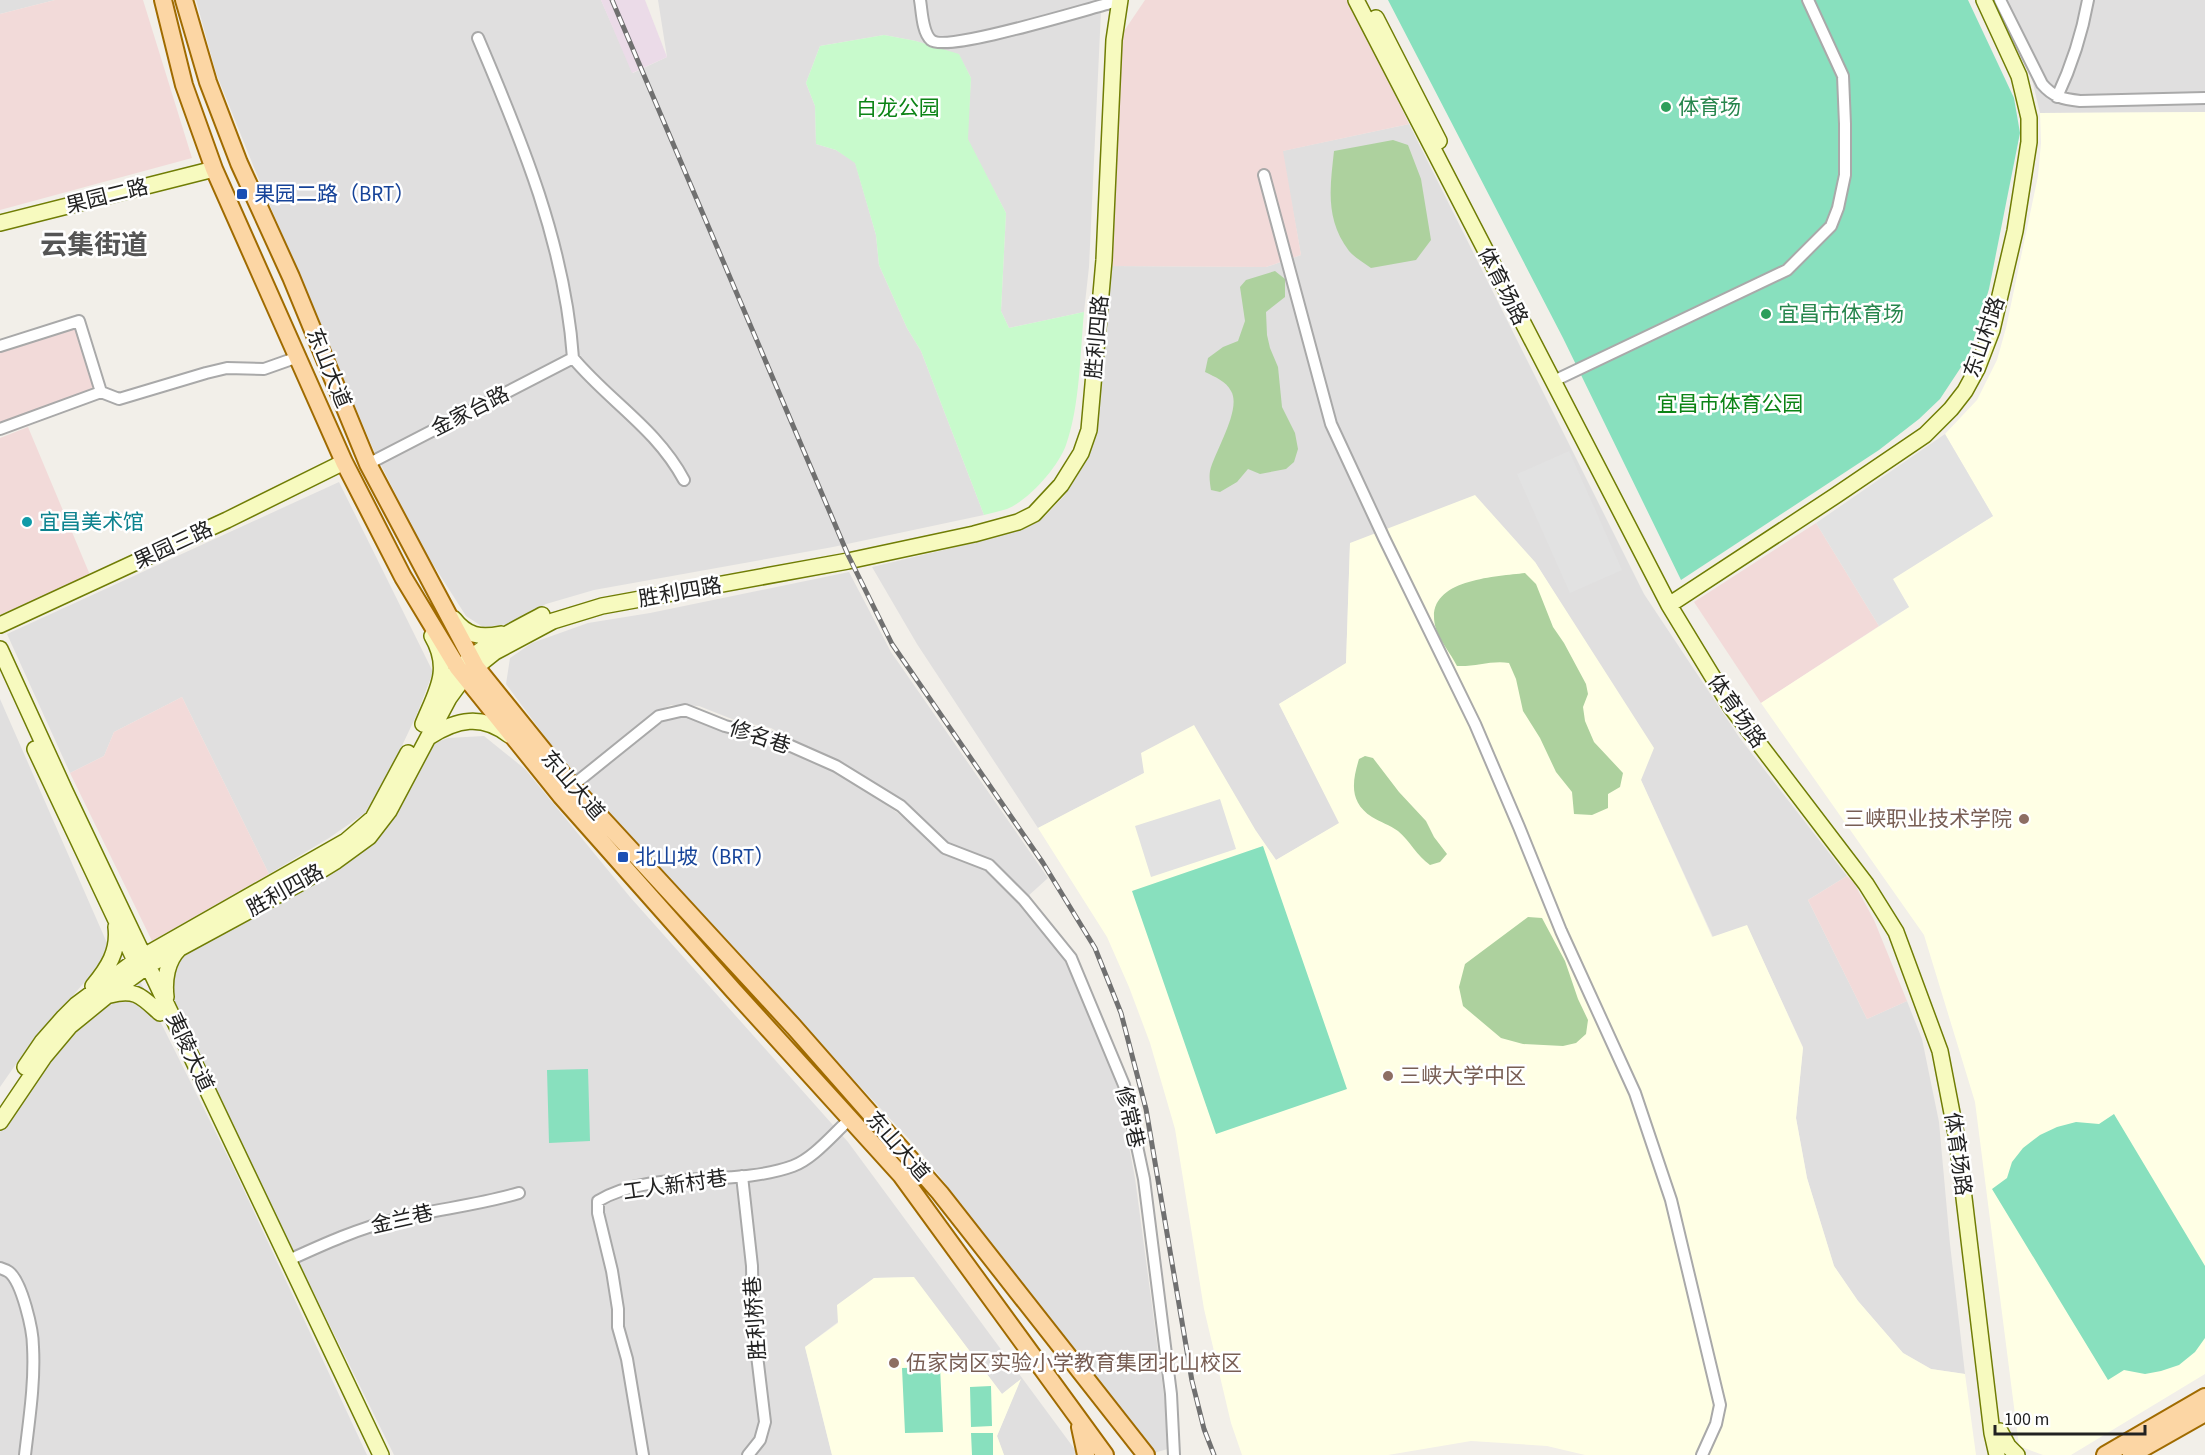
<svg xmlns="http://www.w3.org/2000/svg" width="2205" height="1455" viewBox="0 0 2205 1455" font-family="'Source Sans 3','Noto Sans SC',sans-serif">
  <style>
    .residential { fill: #e0dfdf }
    .commercial { fill: #f2dad9 }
    .industrial { fill: #ebdbe8 }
    .education { fill: #ffffe5 }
    .forest { fill: #add19e }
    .park { fill: #c8facc }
    .pitch { fill: #88e0be }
    .parking { fill: #e2e2e2 }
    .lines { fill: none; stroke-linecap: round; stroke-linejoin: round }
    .street-casing { stroke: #a9a9a9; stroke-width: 14 }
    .secondary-casing { stroke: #707d05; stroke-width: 18 }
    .primary-casing { stroke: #a06b00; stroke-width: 20 }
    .street { stroke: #fff; stroke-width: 10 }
    .secondary { stroke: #f7fabf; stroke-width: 15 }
    .primary { stroke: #fcd6a4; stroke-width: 16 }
    .rail-casing { stroke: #707070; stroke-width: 5 }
    .rail { stroke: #fff; stroke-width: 3; stroke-dasharray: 9; stroke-linecap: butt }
    .leisure-dot { fill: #2e9e5b; stroke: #fff; stroke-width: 2 }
    .transit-dot { fill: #1a4fb4; stroke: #fff; stroke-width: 2 }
    .culture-dot { fill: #0f9aa8; stroke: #fff; stroke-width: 2 }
    .education-dot { fill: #8d6e63; stroke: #fff; stroke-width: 2 }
    .labels { text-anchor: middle; stroke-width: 5; stroke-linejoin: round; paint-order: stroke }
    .leisure-label { font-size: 21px; fill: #27864d; stroke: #fff; text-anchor: start }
    .park-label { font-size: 21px; fill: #0c8416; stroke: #fff }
    .transit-label { font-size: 21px; fill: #164399; stroke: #fff; text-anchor: start }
    .street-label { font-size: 21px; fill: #222; stroke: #fff }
    .culture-label { font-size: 21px; fill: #0d838f; stroke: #fff; text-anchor: start }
    .education-label { font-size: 21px; fill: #785e54; stroke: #fff; text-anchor: start }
    .district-label { font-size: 27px; font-weight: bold; fill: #555; stroke: #fff }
  </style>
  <rect width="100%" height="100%" fill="#f2efe9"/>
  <path class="residential" d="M0,0H55L0,14Z
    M196,0H601L633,73L667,57L658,0H1104L1101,11L1089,267L1084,312L1009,328L1001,311L1006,213L967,139L971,78L959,55L916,41L884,35L820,46L806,83L815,106L816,144L836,150L855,162L876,235L879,265L907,328L921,351L984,515L833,547L594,590L546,604L511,624L483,627L466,616L422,547L374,451L255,170L216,73Z
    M1996,0H2205V112L2040,113L2031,75Z
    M1409,124L1644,594L1739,737L1847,876L1808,900L1867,1019L1907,1001L1922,1039L1939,1122L1950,1244L1965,1374L1931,1369L1903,1353L1858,1301L1834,1266L1807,1178L1796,1118L1803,1047L1747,926L1713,937L1641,780L1586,644L1535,562L1350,543L1346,664L1279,704L1340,823L1276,860L1256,831L1144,773L1038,828L917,644L872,567L990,539L1030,525L1045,516L1064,496L1077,476L1091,443L1109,266L1266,267L1301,255L1282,151Z
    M339,482L433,672L417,714L391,769L365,813L329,838L269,874L182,697L114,732L104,756L70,773L7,634Z
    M849,572L891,652L1048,878L1027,897L986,858L947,844L904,802L771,728L737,721L699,706L671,705L653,713L575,777L506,684L510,658L532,643L588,623L650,613Z
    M0,699L107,943L103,958L88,978L23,1054L0,1087Z
    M686,717L725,732L775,744L835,771L895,811L943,850L988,866L1069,959L1085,995L1118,1089L1135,1178L1171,1448L1154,1453L920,1151L581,786L662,721Z
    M484,736L525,769L630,897L848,1142L1076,1451L1074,1455H1004L997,1436L1020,1380L1002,1394L913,1277L874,1278L838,1322L805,1347L832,1455H394L152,966L347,861L387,827L429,745L448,738Z
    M138,977L234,1169L367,1455H0V1132L74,1028Z"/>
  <path class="commercial" d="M55,0H143L192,158L0,210V14Z
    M1145,0H1349L1409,124L1283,151L1301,255L1266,267L1109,266L1118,40Z
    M76,325L99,391L0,426V351Z
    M28,427L90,575L0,615V438Z
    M1816,523L1879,626L1761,703L1694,602Z
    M182,697L269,874L152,941L70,773L104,756L114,732Z
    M1847,876L1854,883L1874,920L1907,1001L1867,1019L1808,900Z"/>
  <path class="industrial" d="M601,0H645L667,57L632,73Z"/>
  <path class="education" d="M2205,112V1374L2071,1455H2043L2019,1446L1975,1102L1924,935L1761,703L1909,607L1892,579L1993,516L1945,434L1977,400L1997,360L2006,328L2038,176L2041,143L2040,113Z
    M1475,495L1535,562L1654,748L1641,780L1712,937L1747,925L1803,1048L1796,1118L1807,1178L1834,1266L1858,1301L1903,1353L1931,1369L1965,1374L1976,1455H1585L1547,1446L1471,1441L1388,1455H1242L1231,1423L1204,1309L1175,1129L1150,1043L1129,987L1107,937L1038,828L1144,773L1141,753L1194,725L1256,831L1276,860L1339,823L1279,704L1346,663L1350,543Z
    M914,1277L1002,1394L1021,1379L997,1436L1004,1455H832L805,1347L838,1323L837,1305L874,1278Z"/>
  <path class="forest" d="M1393,140L1408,145L1421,179L1431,240L1416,260L1371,268C1364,263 1354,257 1349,251C1325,219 1330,188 1334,151Z
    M1275,271L1285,279V297L1266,312L1267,335L1270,348L1278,367L1282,407L1295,433L1298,449L1294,462L1286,469L1260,474L1248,469L1237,482L1220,492L1211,490C1210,484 1209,477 1210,471C1215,451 1242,409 1231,391C1226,381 1215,377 1205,372L1208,358L1223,347L1238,341L1245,321L1240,287L1246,280Z
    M1525,573L1536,584L1553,627L1564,643L1586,684L1588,694L1583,707L1585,721L1594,742L1623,773L1620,787L1608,794V808L1592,815L1574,814L1572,792L1556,772L1540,738L1523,711L1516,679L1509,663C1492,660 1475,667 1457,666C1451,654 1440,641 1436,629C1421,579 1494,577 1525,573Z
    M1365,756L1373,758L1399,792L1426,821L1434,837L1447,854L1440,862L1430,865C1417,856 1410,841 1398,831C1390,825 1380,822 1372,817C1349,802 1352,782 1359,759Z
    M1528,917L1542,918L1565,961L1578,999L1588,1020L1586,1034L1576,1043L1563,1046L1523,1044L1501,1038L1463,1006L1459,987L1465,964Z"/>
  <path class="park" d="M884,35L916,41L959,54L971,78L968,139L1006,213L1001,311L1009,328L1084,312C1080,354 1080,406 1066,445C1058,467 1029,500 1007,509C1000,511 992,513 984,515L921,351L907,328L879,265L876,235L855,163L836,150L816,144L815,106L806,83L820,46Z"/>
  <path class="pitch" d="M1388,0H1968L2014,98L2020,133L1989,289L1969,355L1940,399L1919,419L1879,450L1681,580L1563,338Z
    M1263,846L1347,1089L1216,1134L1132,891Z
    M588,1069L590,1141L549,1143L547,1070Z
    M2114,1114L2205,1266V1338L2195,1352L2179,1365L2161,1371L2145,1374L2124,1370L2108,1380L1992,1189L2007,1178L2012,1162L2023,1148L2040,1135L2057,1127L2076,1122L2099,1124Z
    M940,1367L943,1432L905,1433L902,1368Z
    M991,1386L992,1426L971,1427L970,1387Z
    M971,1433H993V1455H972Z"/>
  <path class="parking" d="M1945,434L1993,516L1893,579L1909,607L1879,626L1816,523Z
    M1569,451L1622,570L1570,593L1517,474Z
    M1220,799L1236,849L1151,877L1135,826Z"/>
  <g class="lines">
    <g class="street-casing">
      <path id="street" d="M920,0C922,11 922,32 931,40C946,53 1086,9 1111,3
        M2000,0L2042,84C2053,97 2063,99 2080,101L2205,98
        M478,38C522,141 565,245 573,358C610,402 656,428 684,480
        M2057,97C2072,65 2082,34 2088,0
        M1264,175L1331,424L1384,538L1475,724L1519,827L1561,931L1635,1093L1671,1200L1720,1405L1716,1424L1702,1455
        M0,346L79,321L101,392L119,399L206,373L227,368L264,369L298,357
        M1560,378L1787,270L1831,226L1838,208L1845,175V124L1843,76L1808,0
        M0,429L101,392
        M368,464L573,358
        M572,786L659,716L685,710L725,726L775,739L836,766L901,806L945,848L989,865L1024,900L1071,958L1124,1085L1144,1179L1171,1394L1174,1455
        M742,1176L752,1266L753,1322L765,1422L760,1440L748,1455
        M289,1260C324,1244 359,1228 397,1219C437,1209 479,1205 519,1193
        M0,1268C3,1269 6,1270 9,1272C22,1282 33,1330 33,1347C35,1383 29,1420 25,1455
        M643,1455L627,1359L618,1327V1309L612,1271L598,1213V1201C653,1168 733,1188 793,1166C814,1158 833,1134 850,1119"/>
    </g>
    <g class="secondary-casing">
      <path id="secondary" d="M1356,0L1669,605L1731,707L1866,884L1896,932L1940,1051L1957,1139L1992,1433L1997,1455
        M1376,18L1439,141
        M0,223L214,169
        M1669,605L1835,496L1925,435L1951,409L1965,391L1977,369L1992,330L2015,231L2029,142V118L2019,76L1984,0
        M454,619C467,636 480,638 501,634
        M0,625L227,520L344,462
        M0,649L65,791L381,1455
        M432,707C460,655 492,642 542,615
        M423,724C436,692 452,670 432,636
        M429,737C457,719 482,714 509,735
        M35,749L139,969
        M93,986C108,968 119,951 116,927
        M110,995C136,988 142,997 160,1013
        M166,997C164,980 167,961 179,949
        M25,1067L42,1042L64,1017L76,1005L135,961L346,841L373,818L408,753
        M0,1122L44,1057L70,1026L108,995L149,965L300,883L336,861L369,837L389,811L449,698L465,676L495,652L553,621L602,606L848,561L974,534L1018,522L1034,514L1061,485L1081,453L1089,430L1104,260L1114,40L1120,0
        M2000,1431L2008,1446L2017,1455"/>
    </g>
    <g class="primary-casing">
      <path id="primary" d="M163,0L184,85L214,169L344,462L403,577L458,668L561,796L733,990L901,1175L1105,1455
        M184,0L208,82L239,163L291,277L368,464L476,667L572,786L794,1027L940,1193L1146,1455
        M1080,1427L1086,1455
        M2105,1455L2205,1397
        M2131,1455L2205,1413"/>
    </g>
    <use href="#street" class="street"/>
    <use href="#secondary" class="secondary"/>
    <use href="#primary" class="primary"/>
    <g class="rail-casing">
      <path id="rail" d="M612,0L848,555L892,644L1043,863L1095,948L1121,1013L1146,1109L1192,1381L1204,1429L1214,1455"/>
    </g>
    <use href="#rail" class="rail"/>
  </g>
  <g class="leisure-dot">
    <circle cx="1666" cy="107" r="6"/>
    <circle cx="1766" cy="314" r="6"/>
  </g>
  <g class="transit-dot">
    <rect x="236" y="188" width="12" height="12" rx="3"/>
    <rect x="617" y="851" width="12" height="12" rx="3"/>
  </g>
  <circle class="culture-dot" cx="27" cy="522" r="6"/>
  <g class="education-dot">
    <circle cx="2024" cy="819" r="6"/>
    <circle cx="1388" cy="1076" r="6"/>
    <circle cx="894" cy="1363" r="6"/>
  </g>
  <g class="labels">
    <g class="leisure-label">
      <text x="1678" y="114">体育场</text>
      <text x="1778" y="321">宜昌市体育场</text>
    </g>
    <g class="park-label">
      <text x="898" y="115">白龙公园</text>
      <text x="1730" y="411">宜昌市体育公园</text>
    </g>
    <g class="transit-label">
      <text x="254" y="201">果园二路（BRT）</text>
      <text x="635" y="864">北山坡（BRT）</text>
    </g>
    <g class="street-label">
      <text transform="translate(107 196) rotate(-14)" y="7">果园二路</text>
      <text transform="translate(1503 286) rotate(63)" y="7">体育场路</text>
      <text transform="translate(1097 337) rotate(-85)" y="7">胜利四路</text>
      <text transform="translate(1984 337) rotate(-71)" y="7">东山村路</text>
      <text transform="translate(329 368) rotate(68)" y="7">东山大道</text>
      <text transform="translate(470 411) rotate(-27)" y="7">金家台路</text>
      <text transform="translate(173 545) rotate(-25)" y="7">果园三路</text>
      <text transform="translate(680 592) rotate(-10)" y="7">胜利四路</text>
      <text transform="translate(1737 711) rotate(55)" y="7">体育场路</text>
      <text transform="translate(760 737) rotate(18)" y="7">修名巷</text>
      <text transform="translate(573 785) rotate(49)" y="7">东山大道</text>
      <text transform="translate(285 890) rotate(-29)" y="7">胜利四路</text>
      <text transform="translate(190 1052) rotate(65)" y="7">夷陵大道</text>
      <text transform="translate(1130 1117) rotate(77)" y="7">修常巷</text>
      <text transform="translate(898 1146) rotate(49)" y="7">东山大道</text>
      <text transform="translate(1958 1154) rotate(82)" y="7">体育场路</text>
      <text transform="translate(675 1185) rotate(-8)" y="7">工人新村巷</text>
      <text transform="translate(402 1219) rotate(-13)" y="7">金兰巷</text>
      <text transform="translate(755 1318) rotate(-94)" y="7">胜利桥巷</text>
    </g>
    <g class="culture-label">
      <text x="39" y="529">宜昌美术馆</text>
    </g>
    <g class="education-label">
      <text x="2012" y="826" text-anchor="end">三峡职业技术学院</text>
      <text x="1400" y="1083">三峡大学中区</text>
      <text x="906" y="1370">伍家岗区实验小学教育集团北山校区</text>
    </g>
    <g class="district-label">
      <text x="94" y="254">云集街道</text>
    </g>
  </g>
  <path d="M1995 1425v9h150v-9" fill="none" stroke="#222222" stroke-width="3"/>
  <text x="2004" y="1425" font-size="18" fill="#222222" stroke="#ffffff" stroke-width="4.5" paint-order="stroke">100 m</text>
</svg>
